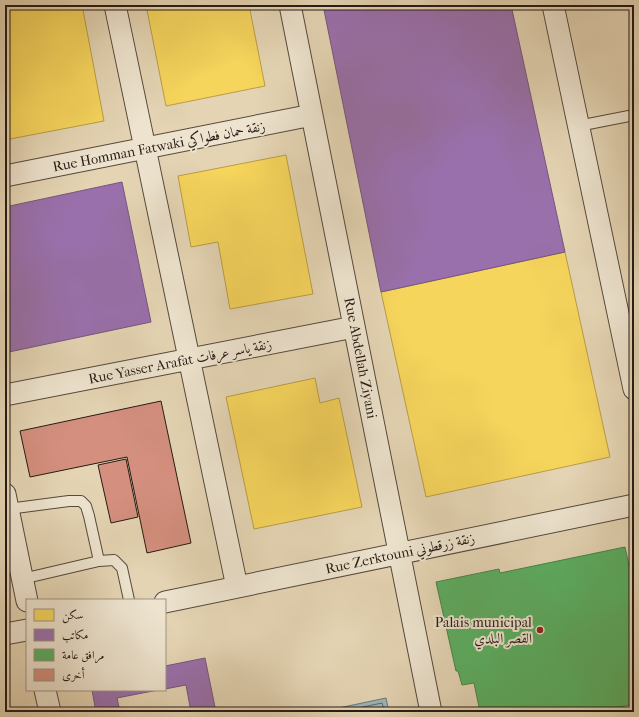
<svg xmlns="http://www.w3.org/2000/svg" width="639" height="717" viewBox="0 0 639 717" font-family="'IM FELL French Canon',Amiri,serif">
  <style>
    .water { fill: #9bb5b8; stroke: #6c7776 }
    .homes { fill: #f6d55c; stroke: #b89d46 }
    .offices { fill: #9970ab; stroke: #76567e }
    .public { fill: #5aae61; stroke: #4a824a }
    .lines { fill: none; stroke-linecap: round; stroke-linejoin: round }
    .shore { stroke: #606866; stroke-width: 1 }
    .building { fill: #d48f7e; stroke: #261b14 }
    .lane-casing { stroke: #56493c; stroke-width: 12 }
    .street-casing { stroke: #56493c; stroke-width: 23 }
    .lane { stroke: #ede3ce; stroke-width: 10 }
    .street { stroke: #ede3ce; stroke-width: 21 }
    .poi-dot { fill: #8f2418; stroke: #ede3ce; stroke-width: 1.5 }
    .labels { text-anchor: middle; stroke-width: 4; stroke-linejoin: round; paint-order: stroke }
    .street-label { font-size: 14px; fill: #261b14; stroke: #ede3ce }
    .poi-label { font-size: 14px; fill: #261b14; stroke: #ede3ce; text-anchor: end }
  </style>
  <rect width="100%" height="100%" fill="#e4d4b3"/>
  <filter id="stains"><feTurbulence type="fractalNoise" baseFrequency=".005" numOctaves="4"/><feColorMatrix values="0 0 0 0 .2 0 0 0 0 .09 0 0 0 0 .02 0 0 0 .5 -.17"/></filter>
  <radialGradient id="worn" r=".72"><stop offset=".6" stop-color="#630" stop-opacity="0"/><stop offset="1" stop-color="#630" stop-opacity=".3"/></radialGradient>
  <path class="water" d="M386,698L389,712H330L329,710Z"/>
  <path class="homes" d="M5,5H82L104,121L5,140Z
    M146,5H249L265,86L166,106Z
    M286,155L313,294L230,309L218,242L191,247L178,176Z
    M565,252L610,457L426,497L381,292Z
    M315,378L320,403L339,398L362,507L254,529L226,397Z"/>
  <path class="offices" d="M323,5H511L565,252L381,292Z
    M122,182L151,322L9,352L5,331V207Z
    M205,658L216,712H191L186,685L165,689V666Z
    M92,690H158L117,698L120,712H96Z"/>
  <path class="public" d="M625,547L634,589V704L595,712H480L474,683L462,685L458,671H456L436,582L499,569L500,573Z"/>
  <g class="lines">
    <path class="shore" d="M339,712L382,703L385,712"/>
  </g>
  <path class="building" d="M161,401L191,543L147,553L127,457L30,477L20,431Z
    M126,459L138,517L111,523L98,465Z"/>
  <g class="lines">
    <g class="lane-casing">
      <path id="lane" d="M578,126L634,115
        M8,509L69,501H81L86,506L89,516L99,561
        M22,579L99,561L114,560L122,568L129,600"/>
    </g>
    <g class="street-casing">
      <path id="street" d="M115,5L237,587
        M290,5L431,712
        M553,5L634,389
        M5,176L312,115
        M5,395L354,327
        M5,494L27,601
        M165,602L634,505
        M5,634L27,630
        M45,690L50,712"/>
    </g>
    <use href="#lane" class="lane"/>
    <use href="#street" class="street"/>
  </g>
  <circle class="poi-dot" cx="540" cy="630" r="4"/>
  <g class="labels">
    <g class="street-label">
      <text transform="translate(159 146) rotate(-11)" y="5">Rue Homman Fatwaki زنقة حمان فطواكي</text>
      <text transform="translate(361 358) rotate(79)" y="5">Rue Abdellah Ziyani</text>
      <text transform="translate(180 361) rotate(-11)" y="5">Rue Yasser Arafat زنقة ياسر عرفات</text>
      <text transform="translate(400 553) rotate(-12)" y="5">Rue Zerktouni زنقة زرقطوني</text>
    </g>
    <g class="poi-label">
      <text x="532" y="627">Palais municipal<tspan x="532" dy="16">القصر البلدي</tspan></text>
    </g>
  </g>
  <rect width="639" height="717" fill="none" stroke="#e4d4b3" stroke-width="20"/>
  <rect x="6" y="6" width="627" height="705" fill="none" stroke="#261b14" stroke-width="2"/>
  <rect x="10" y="10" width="619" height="697" fill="none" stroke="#261b14"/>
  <rect x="26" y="599" width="140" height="92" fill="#ede3ce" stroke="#9d9384"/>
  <rect x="34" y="609" width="20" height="12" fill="#f6d55c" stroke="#9d9384"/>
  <text x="62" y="619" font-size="12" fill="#261b14">سكن</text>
  <rect x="34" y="629" width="20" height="12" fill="#9970ab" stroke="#9d9384"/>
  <text x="62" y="639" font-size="12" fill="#261b14">مكاتب</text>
  <rect x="34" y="649" width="20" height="12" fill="#5aae61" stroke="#9d9384"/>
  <text x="62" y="659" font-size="12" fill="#261b14">مرافق عامة</text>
  <rect x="34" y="669" width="20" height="12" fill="#d48f7e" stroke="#9d9384"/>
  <text x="62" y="679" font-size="12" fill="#261b14">أخرى</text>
  <rect width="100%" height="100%" filter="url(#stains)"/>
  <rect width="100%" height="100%" fill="url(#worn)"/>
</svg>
